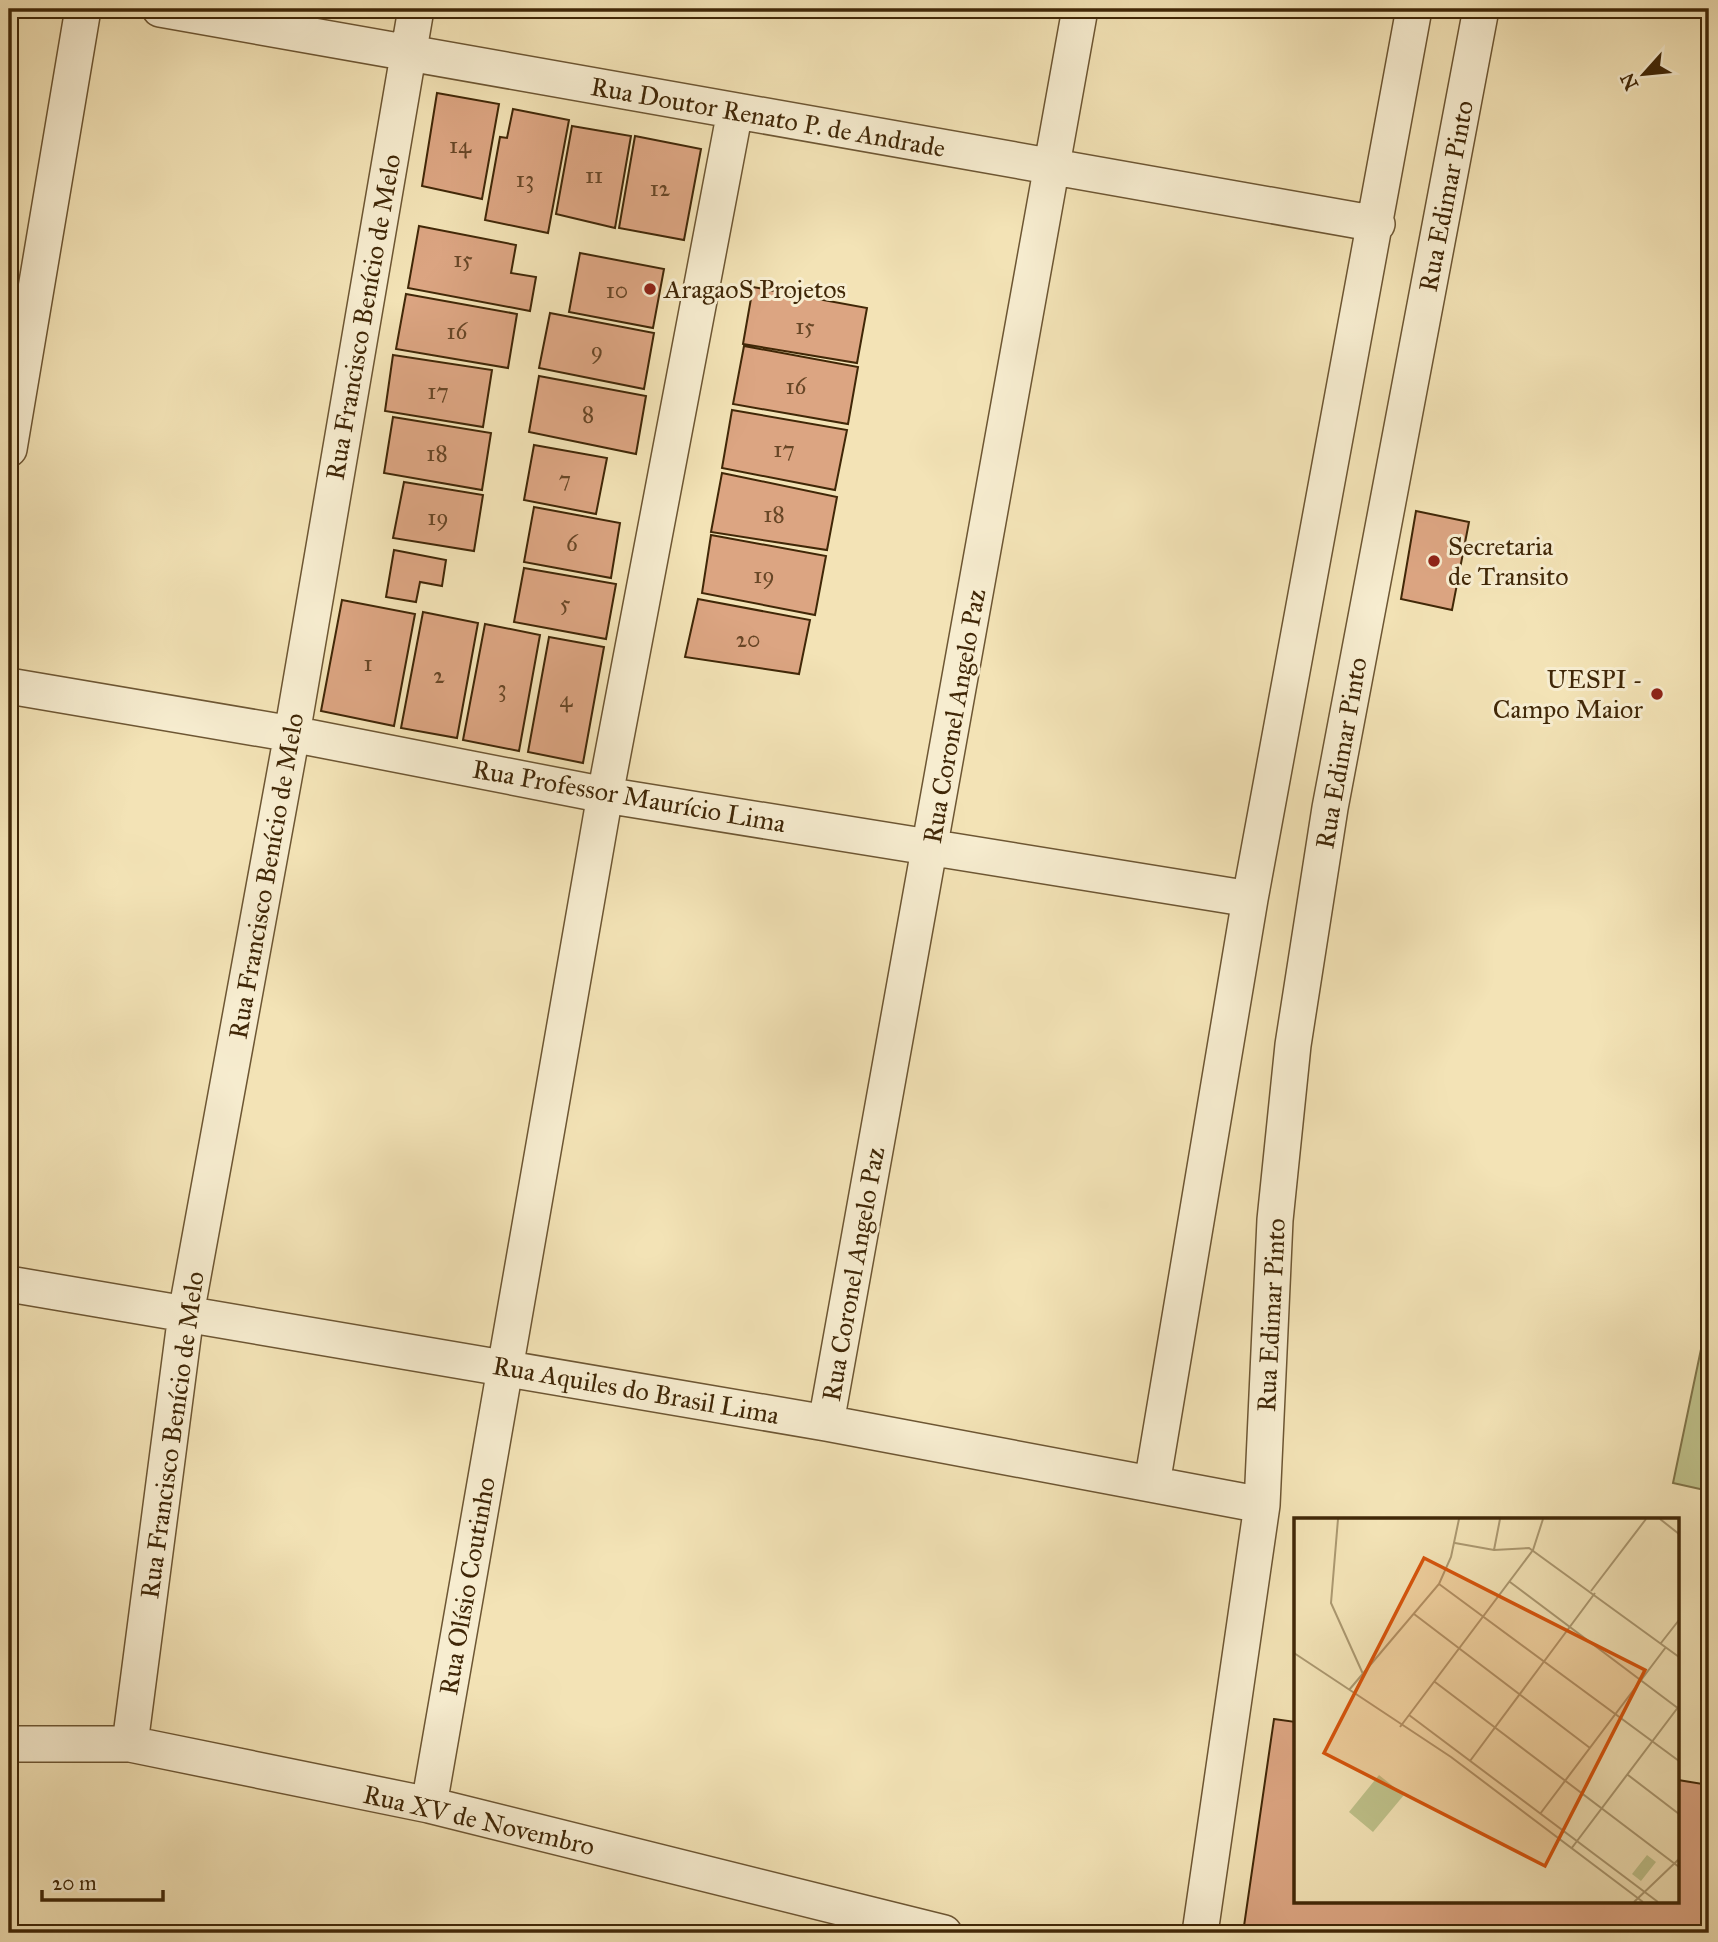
<svg xmlns="http://www.w3.org/2000/svg" width="1718" height="1942" viewBox="0 0 1718 1942" font-family="'IM FELL Great Primer',serif">
  <style>
    .green { fill: #bfc28b; stroke: #807449; stroke-width: 2 }
    .building { fill: #dca582; stroke: #402707; stroke-width: 2 }
    .lines { fill: none; stroke-linecap: round; stroke-linejoin: round }
    .minor-casing { stroke: #6d5633; stroke-width: 38 }
    .minor { stroke: #f7edd0; stroke-width: 35 }
    .poi-dot { fill: #8f2418; stroke: #f7edd0; stroke-width: 2.5 }
    .labels { text-anchor: middle; stroke-width: 6; stroke-linejoin: round; paint-order: stroke }
    .number-label { font-size: 23px; fill: #674626 }
    .street-label { font-size: 26px; fill: #402707; stroke: #f7edd0 }
    .poi-label { font-size: 26px; fill: #402707; stroke: #f7edd0; text-anchor: start }
    .inset-road { fill: none; stroke: #ab9870; stroke-width: 2 }
    .view { fill: #d7540c; fill-opacity: 0.15; stroke: #d7540c; stroke-width: 3.5 }
    .inset-edge { fill: none; stroke: #402707; stroke-width: 3.5 }
  </style>
  <rect width="100%" height="100%" fill="#f3e3b6"/>
  <filter id="stains"><feTurbulence type="fractalNoise" baseFrequency=".00286" numOctaves="4"/><feColorMatrix values="0 0 0 0 .2 0 0 0 0 .09 0 0 0 0 .02 0 0 0 .5 -.17"/></filter>
  <radialGradient id="worn" r=".72"><stop offset=".6" stop-color="#630" stop-opacity="0"/><stop offset="1" stop-color="#630" stop-opacity=".3"/></radialGradient>
  <path class="green" d="M1709,1311V1491L1673,1483Z"/>
  <path class="building" d="M437,93L499,104L482,199L422,186Z
    M513,109L569,120L548,233L485,220L500,137L507,138Z
    M572,126L631,136L615,228L556,214Z
    M635,136L701,149L684,240L619,228Z
    M419,226L516,245L511,273L536,277L530,311L408,288Z
    M580,253L664,269L653,328L569,312Z
    M753,287L867,308L857,363L743,344Z
    M406,294L517,314L508,368L396,349Z
    M550,313L654,333L644,389L539,368Z
    M744,346L858,367L848,424L733,404Z
    M393,355L492,370L483,427L385,411Z
    M539,376L646,396L636,454L529,432Z
    M732,410L847,430L835,490L722,468Z
    M393,417L491,433L482,490L384,473Z
    M534,445L607,458L596,514L524,500Z
    M722,473L837,497L827,550L711,532Z
    M404,482L483,495L474,551L393,538Z
    M534,507L620,523L611,578L524,562Z
    M1416,511L1469,522L1452,610L1401,599Z
    M711,535L826,556L815,615L702,593Z
    M394,550L446,560L442,586L420,582L416,602L386,597Z
    M524,568L616,584L606,639L514,622Z
    M698,599L810,620L799,674L685,657Z
    M342,600L415,614L394,726L321,711Z
    M423,612L478,623L457,738L401,728Z
    M485,624L540,635L519,751L463,740Z
    M549,637L604,647L583,763L528,752Z
    M1274,1719L1296,1722V1902H1678V1780L1709,1785V1933H1243Z"/>
  <g class="lines">
    <g class="minor-casing">
      <path id="minor" d="M160,9L1377,224
        M9,449L83,9
        M9,686L292,734L605,795L1250,899
        M9,1284L826,1423L1262,1505
        M826,1423L1080,9
        M1152,1484L1250,899L1414,9
        M9,1744H130L429,1805L944,1933
        M130,1744L186,1314L292,734L416,9
        M429,1805L605,795L735,111
        M1200,1933L1262,1505L1275,1220L1293,1045L1330,808L1481,9"/>
    </g>
    <use href="#minor" class="minor"/>
  </g>
  <g class="poi-dot">
    <circle cx="650" cy="289" r="7"/>
    <circle cx="1434" cy="561" r="7"/>
    <circle cx="1657" cy="694" r="7"/>
  </g>
  <g class="labels">
    <g class="number-label">
      <text x="460" y="153">14</text>
      <text x="594" y="183">11</text>
      <text x="525" y="187">13</text>
      <text x="660" y="196">12</text>
      <text x="463" y="267">15</text>
      <text x="617" y="298">10</text>
      <text x="805" y="334">15</text>
      <text x="457" y="339">16</text>
      <text x="597" y="358">9</text>
      <text x="796" y="394">16</text>
      <text x="438" y="399">17</text>
      <text x="588" y="422">8</text>
      <text x="784" y="457">17</text>
      <text x="437" y="461">18</text>
      <text x="565" y="487">7</text>
      <text x="774" y="522">18</text>
      <text x="438" y="525">19</text>
      <text x="572" y="551">6</text>
      <text x="764" y="583">19</text>
      <text x="565" y="611">5</text>
      <text x="748" y="647">20</text>
      <text x="368" y="671">1</text>
      <text x="439" y="683">2</text>
      <text x="502" y="696">3</text>
      <text x="566" y="707">4</text>
    </g>
    <g class="street-label">
      <text transform="translate(768 117) rotate(10)" y="9">Rua Doutor Renato P. de Andrade</text>
      <text transform="translate(1446 196) rotate(-79)" y="9">Rua Edimar Pinto</text>
      <text transform="translate(363 317) rotate(-80)" y="9">Rua Francisco Benício de Melo</text>
      <text transform="translate(954 716) rotate(-80)" y="9">Rua Coronel Angelo Paz</text>
      <text transform="translate(1341 753) rotate(-80)" y="9">Rua Edimar Pinto</text>
      <text transform="translate(629 796) rotate(10)" y="9">Rua Professor Maurício Lima</text>
      <text transform="translate(266 876) rotate(-80)" y="9">Rua Francisco Benício de Melo</text>
      <text transform="translate(853 1274) rotate(-80)" y="9">Rua Coronel Angelo Paz</text>
      <text transform="translate(1271 1315) rotate(-87)" y="9">Rua Edimar Pinto</text>
      <text transform="translate(636 1390) rotate(10)" y="9">Rua Aquiles do Brasil Lima</text>
      <text transform="translate(172 1435) rotate(-82)" y="9">Rua Francisco Benício de Melo</text>
      <text transform="translate(467 1586) rotate(-80)" y="9">Rua Olísio Coutinho</text>
      <text transform="translate(479 1820) rotate(13)" y="9">Rua XV de Novembro</text>
    </g>
    <g class="poi-label">
      <text x="664" y="298">AragaoS Projetos</text>
      <text x="1448" y="555">Secretaria<tspan x="1448" dy="30">de Transito</tspan></text>
      <text x="1643" y="688" text-anchor="end">UESPI -<tspan x="1643" dy="30">Campo Maior</tspan></text>
    </g>
  </g>
  <g transform="translate(1294 1518)">
    <rect width="385" height="385" fill="#f3e3b6"/>
    <path d="M85,257L110,277L79,314L55,294ZM353,337L362,344L347,363L338,356Z" fill="#bfc28b"/>
    <path class="inset-road" d="M44,1L37,85L69,156M366,1L385,16M161,25L200,32L235,30L385,139M200,32L206,1M216,64L385,191M145,66L385,243M297,73L352,1M120,96L296,230M367,125L385,102M0,135L157,239L349,384M141,164L385,349M55,172L145,66L157,39L165,1M115,197L364,384M106,209L239,32L249,1M176,243L301,75M334,257L385,296M246,296L372,129M277,331L385,188M340,384L385,341"/>
    <path class="view" d="M130,40L351,152L251,348L30,235Z"/>
    <rect width="385" height="385" class="inset-edge"/>
  </g>
  <rect width="1718" height="1942" fill="none" stroke="#f3e3b6" stroke-width="35"/>
  <rect x="10" y="10" width="1697" height="1921" fill="none" stroke="#402707" stroke-width="3.5"/>
  <rect x="18" y="18" width="1683" height="1907" fill="none" stroke="#402707" stroke-width="2"/>
  <g transform="translate(1644 74) rotate(243)" stroke="#f7edd0" stroke-width="5" paint-order="stroke">
  <path d="M0-5L12 26L0 18L-12 26Z" fill="#402707"/>
  <text y="-10" font-size="19" font-weight="bold" text-anchor="middle" fill="#402707">N</text>
  </g>
  <path d="M42 1890v10h121v-10" fill="none" stroke="#402707" stroke-width="3.5"/>
  <text x="52" y="1890" font-size="21" fill="#402707" stroke="#f7edd0" stroke-width="5" paint-order="stroke">20 m</text>
  <rect width="100%" height="100%" filter="url(#stains)"/>
  <rect width="100%" height="100%" fill="url(#worn)"/>
</svg>
